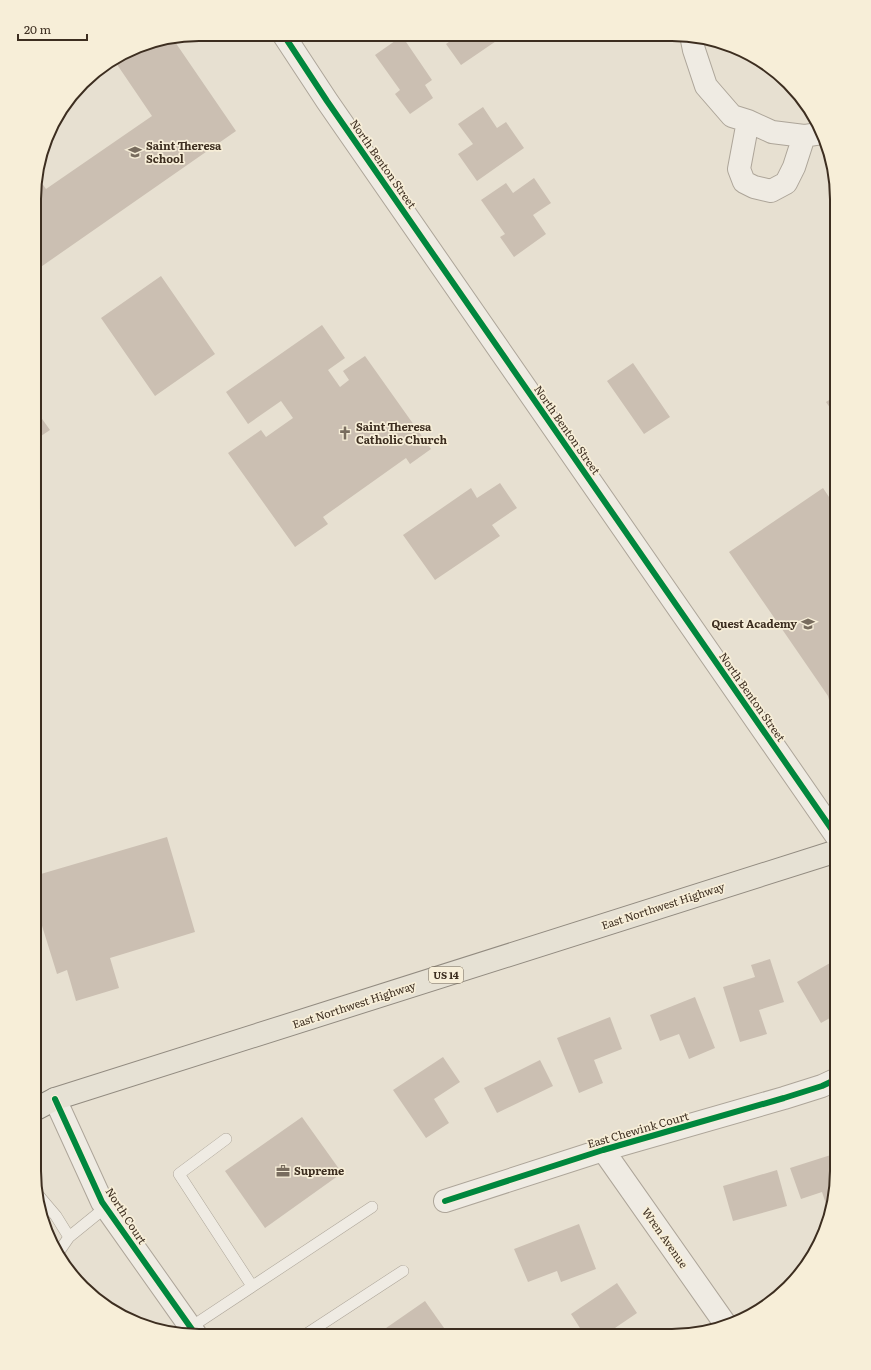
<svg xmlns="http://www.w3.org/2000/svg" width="871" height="1370" viewBox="0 0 871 1370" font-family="Literata,serif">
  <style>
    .building { fill: #cbbfb2 }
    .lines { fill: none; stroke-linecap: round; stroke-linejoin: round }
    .lane-casing { stroke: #ada599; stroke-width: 12 }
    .street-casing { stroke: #ada599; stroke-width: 24 }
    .primary-casing { stroke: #928b80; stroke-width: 24 }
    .lane { stroke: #efebe3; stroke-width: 11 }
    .street { stroke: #efebe3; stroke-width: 22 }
    .primary { stroke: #e6e1d4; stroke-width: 22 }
    .cycleway-casing { stroke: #f7eed8; stroke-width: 8 }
    .cycleway { stroke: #00873e; stroke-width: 6 }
    .labels { text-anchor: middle; stroke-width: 3.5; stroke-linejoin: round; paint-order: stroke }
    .shield { fill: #f7eed8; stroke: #756857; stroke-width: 1 }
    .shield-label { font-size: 10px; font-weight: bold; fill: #3d2e20 }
    .poi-label { font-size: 11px; font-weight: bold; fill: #3d2e20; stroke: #f7eed8; text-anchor: start }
    .street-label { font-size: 11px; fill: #3d2e20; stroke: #f7eed8 }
    .rim { fill: none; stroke: #3d2e20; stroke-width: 2 }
  </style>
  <rect width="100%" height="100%" fill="#e7e0d1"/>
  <path class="building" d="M459,35H505L461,65L446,44Z
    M402,36L432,80L425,85L433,98L410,114L395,94L400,90L375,55Z
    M173,39L236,131L35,271L36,175L46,189L152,116L116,63L81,87L90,75L136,46Z
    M483,107L497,128L506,122L524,148L477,181L458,154L473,144L458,124Z
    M534,178L551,203L533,215L546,234L514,257L500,237L505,234L481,200L506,183L513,193Z
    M161,276L215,354L155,396L101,318Z
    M322,325L345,358L328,370L340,387L349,380L343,371L365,356L431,449L410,464L406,458L323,517L328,524L295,547L228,453L261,430L266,437L293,418L281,401L248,424L226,392Z
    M633,363L670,417L644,434L607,381Z
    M837,395V418L826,402Z
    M35,409L50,430L35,440Z
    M500,483L517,508L492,525L500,536L435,580L403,535L471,488L477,498Z
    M823,488L837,509L836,728L828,696L729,552Z
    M167,837L195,932L110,958L119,988L76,1001L67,970L57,974L34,900V876Z
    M770,959L784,1002L759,1010L767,1034L740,1042L723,987L755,977L751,965Z
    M837,959V1014L821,1023L797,982Z
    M695,997L715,1048L689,1059L679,1034L660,1041L650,1015Z
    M610,1017L622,1049L594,1060L603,1083L579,1093L557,1038Z
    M443,1057L460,1082L434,1099L449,1123L426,1138L393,1090Z
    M540,1060L553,1086L497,1113L484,1088Z
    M302,1117L342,1173L265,1228L225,1171Z
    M837,1153V1182L833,1202L826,1204L822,1192L801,1199L790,1168Z
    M777,1170L787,1206L733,1221L723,1186Z
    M579,1224L596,1269L561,1282L557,1271L528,1282L514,1249Z
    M617,1283L637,1313L615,1328L619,1336H585L571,1314Z
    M425,1301L449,1335H376Z"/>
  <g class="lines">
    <g class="lane-casing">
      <path id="lane" d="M226,1139L179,1174L252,1286
        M39,1196L56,1216L69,1237
        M58,1253L69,1237L106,1207
        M179,1335L372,1207
        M305,1335L403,1271"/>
    </g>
    <g class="street-casing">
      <path id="street" d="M283,34L327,101L837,837
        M691,35L694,50L706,86L732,116L748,121L772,132L804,136L823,133
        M748,121L739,169L744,182L754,187L771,191L786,183L794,167L804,136
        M55,1099L102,1202L196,1335
        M603,1150L726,1325
        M445,1201L603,1150L784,1098L822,1086L837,1079"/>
    </g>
    <g class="primary-casing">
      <path id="primary" d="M34,1110L55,1099L837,851"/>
    </g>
    <use href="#lane" class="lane"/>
    <use href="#street" class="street"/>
    <use href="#primary" class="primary"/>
    <g class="cycleway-casing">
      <path id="cycleway" d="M283,34L327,101L837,837
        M55,1099L102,1202L196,1335
        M445,1201L603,1150L784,1098L822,1086L837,1079"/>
    </g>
    <use href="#cycleway" class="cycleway"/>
  </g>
  <defs>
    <g id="school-bare" transform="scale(1.08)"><path d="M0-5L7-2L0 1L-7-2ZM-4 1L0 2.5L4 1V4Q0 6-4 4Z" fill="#786c5e" stroke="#f7eed8" stroke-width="2.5" paint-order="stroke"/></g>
    <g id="church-bare" transform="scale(1.08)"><path d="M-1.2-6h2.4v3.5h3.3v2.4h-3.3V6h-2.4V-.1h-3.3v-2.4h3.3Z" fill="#786c5e" stroke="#f7eed8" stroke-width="2.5" paint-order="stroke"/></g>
    <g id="office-bare" transform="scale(1.08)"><path d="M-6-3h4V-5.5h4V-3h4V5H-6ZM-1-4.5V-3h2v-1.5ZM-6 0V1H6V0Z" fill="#786c5e" stroke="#f7eed8" stroke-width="2.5" paint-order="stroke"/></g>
  </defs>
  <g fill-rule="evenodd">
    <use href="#school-bare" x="135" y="152"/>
    <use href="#church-bare" x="345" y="433"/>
    <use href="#school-bare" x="808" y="624"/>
    <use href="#office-bare" x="283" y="1171"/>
  </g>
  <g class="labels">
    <rect class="shield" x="429" y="967" width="34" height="16" rx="3"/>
    <g class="shield-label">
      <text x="446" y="979">US 14</text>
    </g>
    <g class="poi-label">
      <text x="146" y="150">Saint Theresa<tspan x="146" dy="13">School</tspan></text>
      <text x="356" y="431">Saint Theresa<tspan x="356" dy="13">Catholic Church</tspan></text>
      <text x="797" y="628" text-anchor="end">Quest Academy</text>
      <text x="294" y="1175">Supreme</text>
    </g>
    <g class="street-label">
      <text transform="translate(383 164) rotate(55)" y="4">North Benton Street</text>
      <text transform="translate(567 430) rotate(55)" y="4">North Benton Street</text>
      <text transform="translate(752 697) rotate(55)" y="4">North Benton Street</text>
      <text transform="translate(663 906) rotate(-18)" y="4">East Northwest Highway</text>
      <text transform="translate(354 1005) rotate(-18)" y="4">East Northwest Highway</text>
      <text transform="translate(638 1130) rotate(-16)" y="4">East Chewink Court</text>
      <text transform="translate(126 1216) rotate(57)" y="4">North Court</text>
      <text transform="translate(665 1238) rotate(55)" y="4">Wren Avenue</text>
    </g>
  </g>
  <path d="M0 0H871V1370H0ZM199 41H672A158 158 0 0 1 830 199V1171A158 158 0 0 1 672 1329H199A158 158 0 0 1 41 1171V199A158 158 0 0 1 199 41Z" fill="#f7eed8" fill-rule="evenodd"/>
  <path class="rim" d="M199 41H672A158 158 0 0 1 830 199V1171A158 158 0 0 1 672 1329H199A158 158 0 0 1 41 1171V199A158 158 0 0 1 199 41Z"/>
  <path d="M18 34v6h69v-6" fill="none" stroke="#3d2e20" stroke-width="2"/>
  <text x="24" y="34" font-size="12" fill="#3d2e20" stroke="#f7eed8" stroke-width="3" paint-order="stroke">20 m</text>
</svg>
